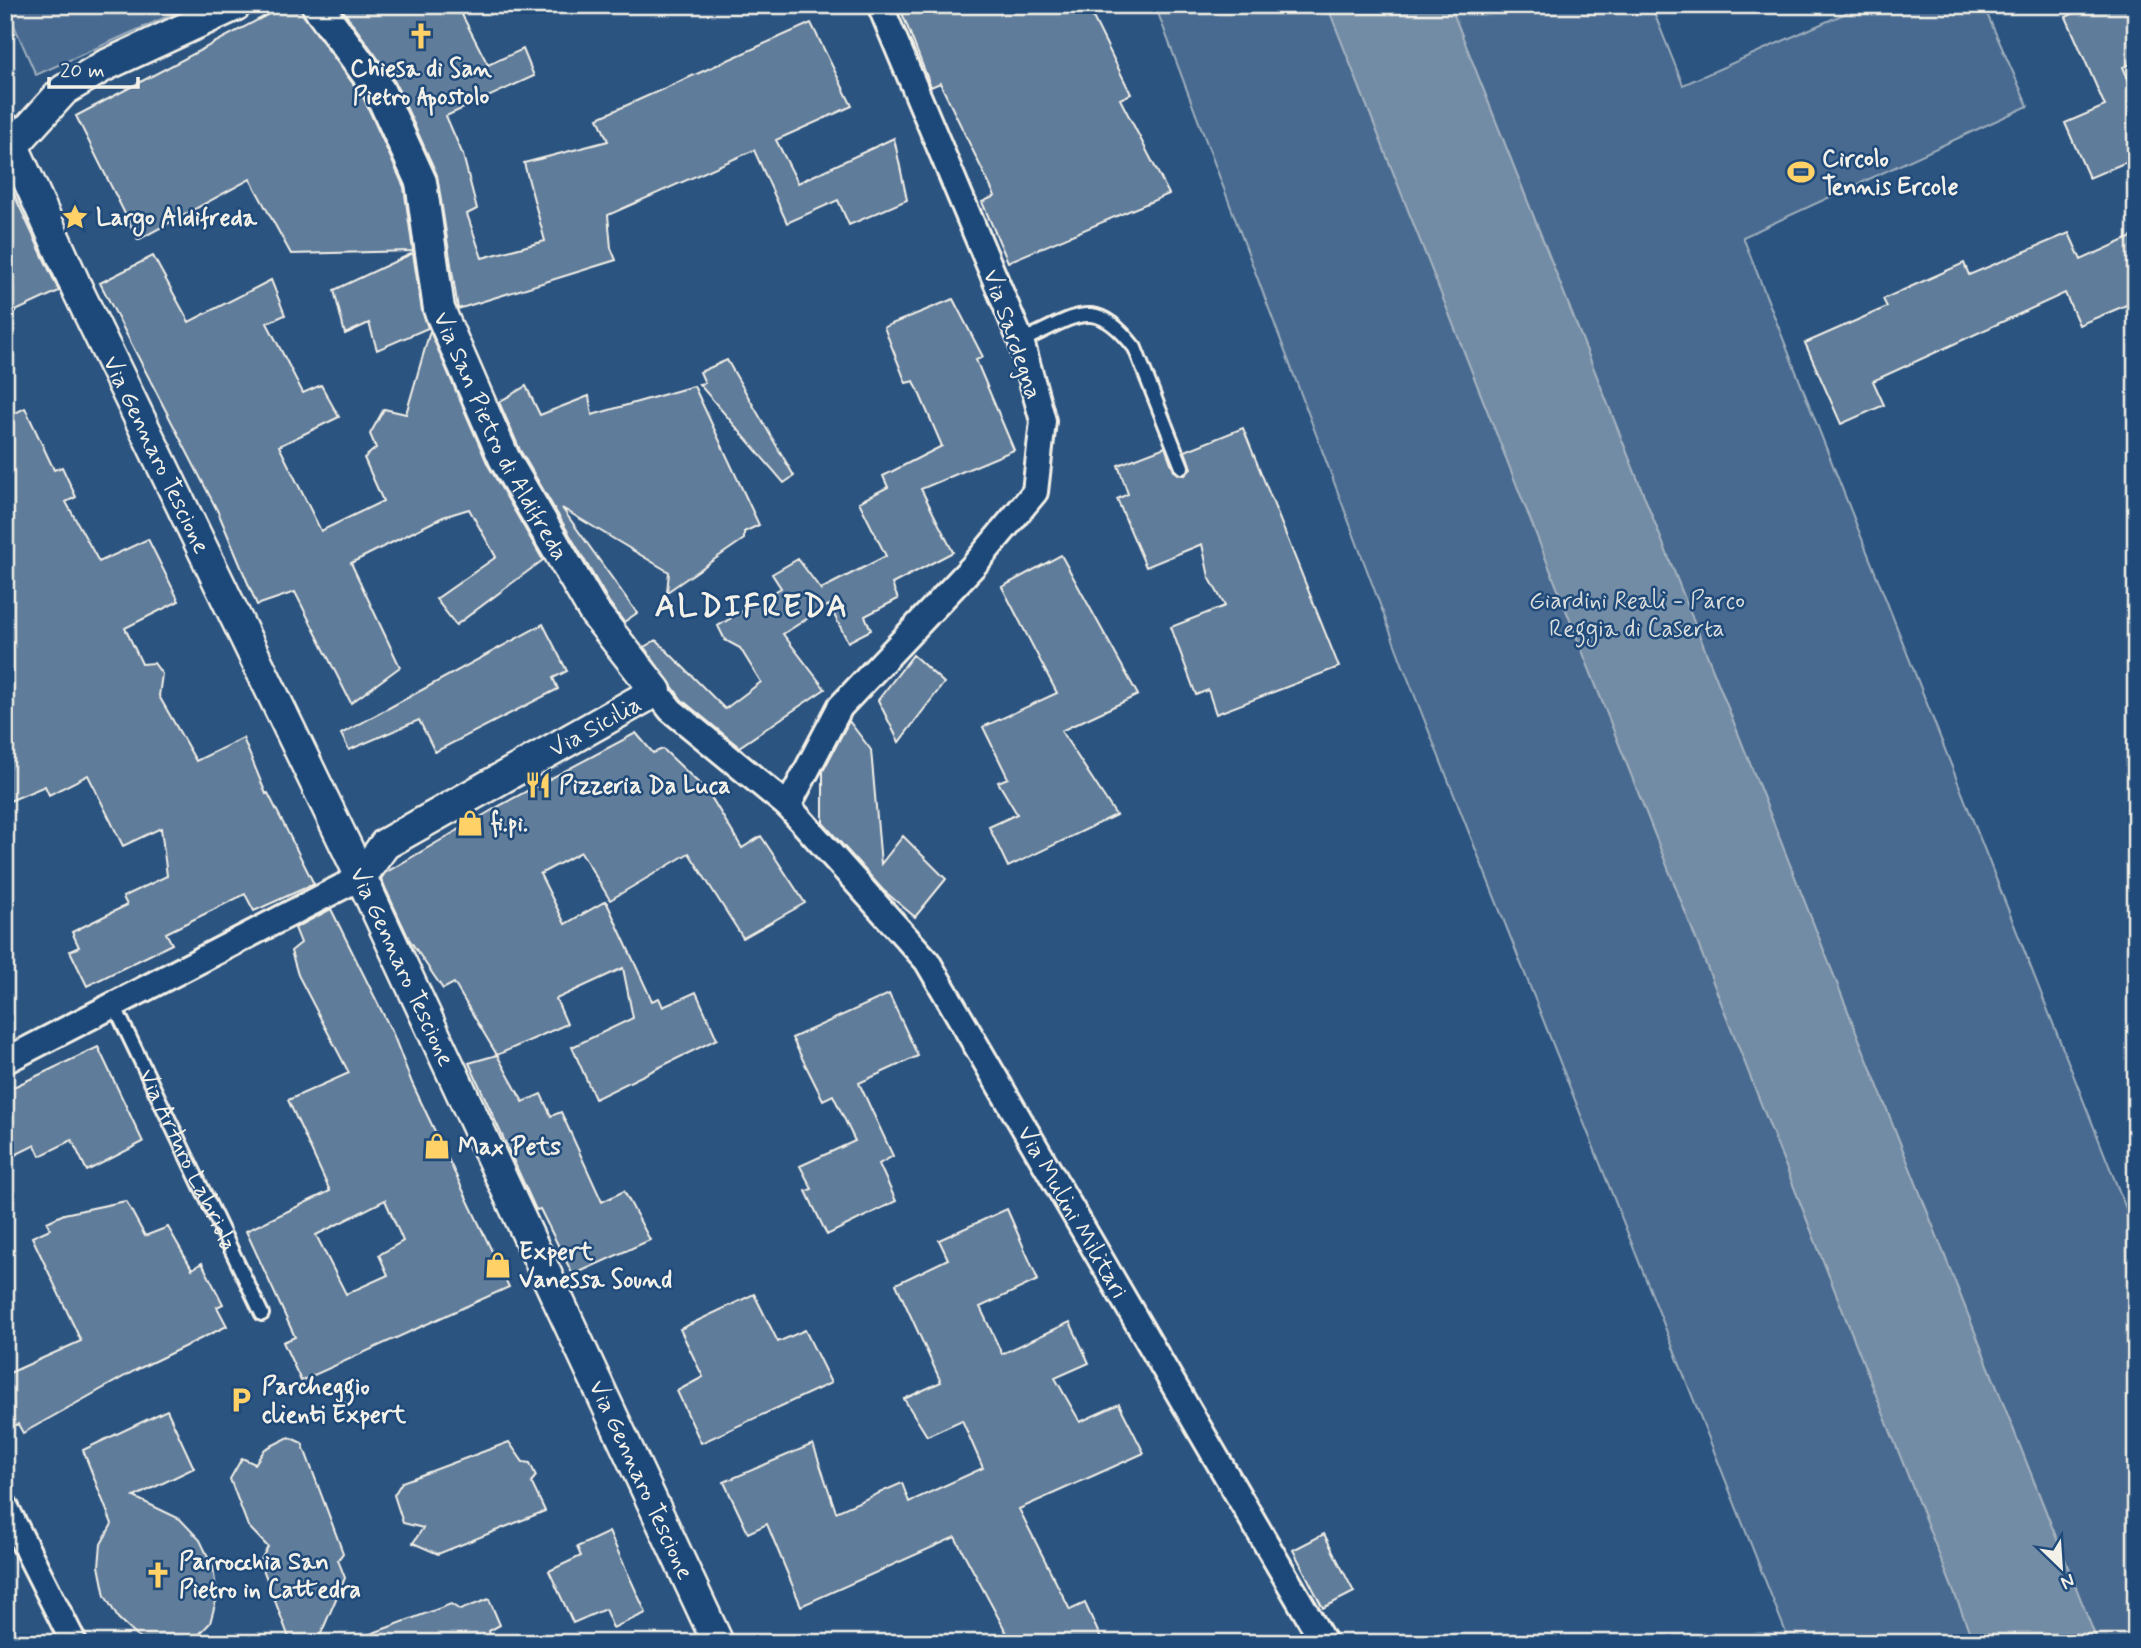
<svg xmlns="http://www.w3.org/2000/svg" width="2141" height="1648" viewBox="0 0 2141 1648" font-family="Mynerve,sans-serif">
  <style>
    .green { fill: #496b90; stroke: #9eaebc; stroke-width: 2 }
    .water { fill: #738ca6; stroke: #a7b4c0; stroke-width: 2 }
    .building { fill: #5e7b9a; stroke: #f4f1e8; stroke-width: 2; fill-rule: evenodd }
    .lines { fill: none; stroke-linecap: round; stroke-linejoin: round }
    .service-casing { stroke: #f4f1e8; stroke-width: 18 }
    .minor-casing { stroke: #f4f1e8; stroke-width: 30 }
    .tertiary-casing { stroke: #f4f1e8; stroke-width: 35 }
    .service { stroke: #1f4a7a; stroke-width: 12 }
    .minor { stroke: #1f4a7a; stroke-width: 24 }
    .tertiary { stroke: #1f4a7a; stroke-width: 30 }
    .labels { text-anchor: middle; stroke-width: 5; stroke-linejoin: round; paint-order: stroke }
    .poi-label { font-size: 24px; font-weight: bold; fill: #f4f1e8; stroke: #1f4a7a; text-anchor: start }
    .street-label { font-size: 24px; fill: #f4f1e8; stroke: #1f4a7a }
    .park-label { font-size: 24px; fill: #dadddb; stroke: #1f4a7a }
    .district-label { font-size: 32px; font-weight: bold; letter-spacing: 2px; fill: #f4f1e8; stroke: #1f4a7a }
  </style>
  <rect width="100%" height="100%" fill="#2c5481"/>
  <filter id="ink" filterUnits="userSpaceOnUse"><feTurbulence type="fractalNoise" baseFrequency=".0143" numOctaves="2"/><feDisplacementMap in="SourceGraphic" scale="14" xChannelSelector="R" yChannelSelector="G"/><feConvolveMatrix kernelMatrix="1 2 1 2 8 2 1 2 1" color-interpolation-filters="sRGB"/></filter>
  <g filter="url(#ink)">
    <path class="green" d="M5,5H193L36,75Z
      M1155,5H1651L1683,85L1864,5H1983L2028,106L1743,237L2136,1234V1643H1790L1403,666Z"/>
    <path class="water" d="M1327,5H1450L2098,1643H1974Z"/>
    <path class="building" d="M286,5H300L303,15L364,99L404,187L413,251L291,254L250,179L138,240L76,116Z
      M339,5H457L488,65L523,49L534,76L446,116L463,155L477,209L467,214L482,258L545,241L524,163L608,141L598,118L811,23L852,106L776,140L798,183L894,138L907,200L849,225L838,200L787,223L754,150L608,215L611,248L616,260L458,309L437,175L395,82Z
      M899,5H1087L1131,94L1120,99L1169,194L1008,262L982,202L995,196L940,83L931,87Z
      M2091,5H2136V62L2123,67L2136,97V158L2089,178L2065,123L2105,106L2066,17Z
      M5,175L59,291L5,316Z
      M2069,233L2081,260L2136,235V301L2079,325L2065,293L1873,381L1884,405L1841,424L1805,343L1887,307L1883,299L1964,263L1969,275Z
      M413,253L422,311L428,328L377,350L369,323L345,334L334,290Z
      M153,256L189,322L271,280L285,315L267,323L303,393L321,385L339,417L279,446L321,531L383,501L364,458L376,448L370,434L384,409L406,414L430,331L488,465L543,560L456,625L436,599L496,557L469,509L443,517L351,563L400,667L351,703L295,592L257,605L218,512L100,283Z
      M953,299L983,357L976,360L1014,450L921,489L953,552L892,584L898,599L865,616L871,630L848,642L829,605L783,634L825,689L739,747L682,700L644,647L656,640L725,709L761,682L740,648L725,640L718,626L781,588L772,574L798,559L822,591L821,589L886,556L859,502L888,487L883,476L942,446L914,381L906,383L884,327Z
      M727,360L794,476L784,483L699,384L705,383L700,372Z
      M526,386L540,415L589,396L592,415L694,386L759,525L744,532V539L667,592L669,572L562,508L637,613L624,622L609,602L520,450L499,402Z
      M25,408L54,470L62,467L76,497L66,502L99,562L148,539L179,601L125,628L142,664L154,663L162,674L159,696L196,761L243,738L266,794L268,793L314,884L254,911L245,894L166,933L172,944L87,986L70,951L79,947L72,932L127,905L123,897L167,876L161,828L123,846L88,775L49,795L45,786L5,803V418Z
      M1243,428L1339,667L1216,714L1208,690L1196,695L1171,627L1225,606L1209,577L1202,544L1146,567L1117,499L1128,494L1118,465L1165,447L1174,471L1185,475L1191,468L1185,451Z
      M1061,555L1138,695L1061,731L1116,815L1008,867L989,827L1017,814L998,782L1008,778L983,727L1057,693L1002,587Z
      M543,624L567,671L553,678L558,689L435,752L419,720L349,750L341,734Z
      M913,655L944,683L899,742L878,700Z
      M849,721L871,750L881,864L903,836L946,879L915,917L883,890L823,823V771Z
      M636,733L653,753L663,749L708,792L742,848L761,836L805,903L743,938L689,853L610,900L581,852L540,874L565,924L606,901L652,1001L659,998L663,1007L696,992L717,1039L595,1099L572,1047L633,1018L623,968L556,999L567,1024L497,1055L454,983L443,989L409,939L381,879L385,873L499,806Z
      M331,909L393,1034L412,1083L509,1287L301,1381L283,1342L295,1337L246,1231L330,1191L288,1100L349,1073L298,975L291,951L301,943L295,928ZM385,1200L403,1241L379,1255L388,1275L346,1294L316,1235Z
      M889,994L918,1056L859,1083L893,1156L879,1164L896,1201L827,1235L806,1191L812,1189L800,1166L855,1141L833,1095L823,1100L792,1038Z
      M98,1047L143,1142L87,1171L72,1140L40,1156L35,1145L5,1160V1091Z
      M497,1055L523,1102L541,1094L551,1116L561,1112L602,1202L624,1191L650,1240L573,1275L540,1209L536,1210L469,1063Z
      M126,1201L145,1236L168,1227L192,1269L202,1263L223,1304L217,1307L227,1326L136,1370L23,1433L18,1424L5,1431V1375L81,1341L32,1237L50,1229L47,1222L64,1214Z
      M1007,1209L1038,1280L980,1307L1002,1354L1070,1322L1089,1363L1055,1378L1080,1422L1119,1404L1144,1453L1019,1509L1070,1610L1085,1603L1103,1643H1012L955,1537L801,1606L767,1524L748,1533L724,1482L813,1444L836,1512L902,1483L909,1502L983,1468L962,1420L927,1436L904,1399L941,1382L896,1284L948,1259L939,1240Z
      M754,1294L778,1342L805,1330L831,1383L701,1443L677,1391L703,1377L680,1329Z
      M167,1410L194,1468L134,1497L180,1519L200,1540L213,1567L217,1597L210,1623L191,1643H150L140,1639L118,1618L105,1596L99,1566L101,1544L112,1524L83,1450Z
      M289,1437L302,1443L343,1553L338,1560L345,1578L317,1643H291L260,1561L268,1547L248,1526L230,1479L242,1458L255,1464L265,1449Z
      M509,1442L523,1462L530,1463L536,1476L531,1482L545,1511L438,1554L413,1543L423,1528L403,1523L394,1495L402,1482Z
      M609,1532L646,1613L613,1628L605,1609L573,1623L549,1571L581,1556L577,1547Z
      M1324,1534L1354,1592L1323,1608L1293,1550Z
      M489,1599L500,1625L489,1631L493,1643H354V1640L451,1604L460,1610Z"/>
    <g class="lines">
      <g class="service-casing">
        <g id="service">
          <path d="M1021,341C1075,318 1093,293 1135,348L1182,467"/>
          <path id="s1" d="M114,1005L262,1314"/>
        </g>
      </g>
      <g class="minor-casing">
        <g id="minor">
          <path id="s2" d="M656,691L671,710L788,806L927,961L1324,1643"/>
          <path d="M788,806L840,707L975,564L1035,492L1043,421L1021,341L880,5"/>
          <path d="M5,1061L361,877"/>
          <path d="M5,1506L74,1643"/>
        </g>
      </g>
      <g class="tertiary-casing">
        <g id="tertiary">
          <path id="s3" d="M317,5L379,90L421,182L439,309L504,458L594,612L656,691L385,844L361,877"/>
          <path id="s4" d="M5,128L79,293L361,877L718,1643"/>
          <path d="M5,149L13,146L64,90L104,66L236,5"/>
        </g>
      </g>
      <use href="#service" class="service"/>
      <use href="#minor" class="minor"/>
      <use href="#tertiary" class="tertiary"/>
    </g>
  </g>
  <defs>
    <g id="church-bare" transform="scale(2.1)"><path d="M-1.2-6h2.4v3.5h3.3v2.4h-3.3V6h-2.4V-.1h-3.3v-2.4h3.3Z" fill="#ffd166" stroke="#1f4a7a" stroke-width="2.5" paint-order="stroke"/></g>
    <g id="stadium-bare" transform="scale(2.1)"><path d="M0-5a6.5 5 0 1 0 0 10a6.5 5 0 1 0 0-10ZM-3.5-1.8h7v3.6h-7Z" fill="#ffd166" stroke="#1f4a7a" stroke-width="2.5" paint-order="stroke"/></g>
    <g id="sight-bare" transform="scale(2.1)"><path d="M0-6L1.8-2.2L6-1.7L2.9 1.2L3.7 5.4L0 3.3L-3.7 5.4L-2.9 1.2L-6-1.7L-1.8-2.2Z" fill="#ffd166" stroke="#1f4a7a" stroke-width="2.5" paint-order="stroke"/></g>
    <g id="restaurant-bare" transform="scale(2.1)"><path d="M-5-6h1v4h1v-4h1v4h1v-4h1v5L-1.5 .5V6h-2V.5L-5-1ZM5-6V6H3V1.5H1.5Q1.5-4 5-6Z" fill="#ffd166" stroke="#1f4a7a" stroke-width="2.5" paint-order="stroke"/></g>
    <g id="shop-bare" transform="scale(2.1)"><path d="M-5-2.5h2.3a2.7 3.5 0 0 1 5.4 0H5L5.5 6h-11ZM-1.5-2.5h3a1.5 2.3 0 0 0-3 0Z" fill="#ffd166" stroke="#1f4a7a" stroke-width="2.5" paint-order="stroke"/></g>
    <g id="parking-bare" transform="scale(2.1)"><path d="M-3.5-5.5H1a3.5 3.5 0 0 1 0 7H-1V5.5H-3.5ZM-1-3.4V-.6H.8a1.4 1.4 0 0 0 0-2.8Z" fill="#ffd166" stroke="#1f4a7a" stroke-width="2.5" paint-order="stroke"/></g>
  </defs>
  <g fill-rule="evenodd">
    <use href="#church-bare" x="421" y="36"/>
    <use href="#stadium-bare" x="1801" y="172"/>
    <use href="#sight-bare" x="75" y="217"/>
    <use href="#restaurant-bare" x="538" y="785"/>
    <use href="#shop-bare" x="470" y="823"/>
    <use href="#shop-bare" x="437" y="1146"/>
    <use href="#shop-bare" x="498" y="1265"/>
    <use href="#parking-bare" x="241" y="1400"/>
    <use href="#church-bare" x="158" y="1575"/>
  </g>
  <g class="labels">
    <g class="poi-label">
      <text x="421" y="76" text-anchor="middle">Chiesa di San<tspan x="421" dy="28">Pietro Apostolo</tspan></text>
      <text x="1822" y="166">Circolo<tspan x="1822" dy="28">Tennis Ercole</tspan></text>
      <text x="96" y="225">Largo Aldifreda</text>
      <text x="559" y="793">Pizzeria Da Luca</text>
      <text x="491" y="831">fi.pi.</text>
      <text x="458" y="1154">Max Pets</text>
      <text x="519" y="1259">Expert<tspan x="519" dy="28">Vanessa Sound</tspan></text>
      <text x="262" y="1394">Parcheggio<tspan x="262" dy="28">clienti Expert</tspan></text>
      <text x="179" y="1569">Parrocchia San<tspan x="179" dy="28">Pietro in Cattedra</tspan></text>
    </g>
    <g class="street-label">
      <text transform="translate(1013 334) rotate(71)" y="8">Via Sardegna</text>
      <text dy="8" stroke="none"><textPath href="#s3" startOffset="476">Via San Pietro di Aldifreda</textPath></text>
      <text dy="8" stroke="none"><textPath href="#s4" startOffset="360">Via Gennaro Tescione</textPath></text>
      <text transform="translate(595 726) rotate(-29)" y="8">Via Sicilia</text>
      <text dy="8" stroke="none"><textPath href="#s4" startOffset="928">Via Gennaro Tescione</textPath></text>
      <text dy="8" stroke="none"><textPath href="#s1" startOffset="172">Via Arturo Labriola</textPath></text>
      <text dy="8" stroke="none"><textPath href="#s2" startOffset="674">Via Mulini Militari</textPath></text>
      <text dy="8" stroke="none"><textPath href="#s4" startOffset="1494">Via Gennaro Tescione</textPath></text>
    </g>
    <g class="park-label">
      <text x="1637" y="608">Giardini Reali - Parco<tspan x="1637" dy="28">Reggia di Caserta</tspan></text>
    </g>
    <g class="district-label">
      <text x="752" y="616">ALDIFREDA</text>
    </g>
  </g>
  <rect width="2141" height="1648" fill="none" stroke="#1f4a7a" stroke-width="28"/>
  <rect x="14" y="14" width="2113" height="1620" fill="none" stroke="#f4f1e8" stroke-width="2.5" filter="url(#ink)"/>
  <g transform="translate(2061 1567) rotate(155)" stroke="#1f4a7a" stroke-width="5" paint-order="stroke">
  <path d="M0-5L12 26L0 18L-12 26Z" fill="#f4f1e8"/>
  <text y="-10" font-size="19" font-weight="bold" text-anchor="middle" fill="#f4f1e8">N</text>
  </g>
  <path d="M49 77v10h89v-10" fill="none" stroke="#f4f1e8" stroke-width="3.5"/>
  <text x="60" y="77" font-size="21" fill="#f4f1e8" stroke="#1f4a7a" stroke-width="5" paint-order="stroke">20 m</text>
</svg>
